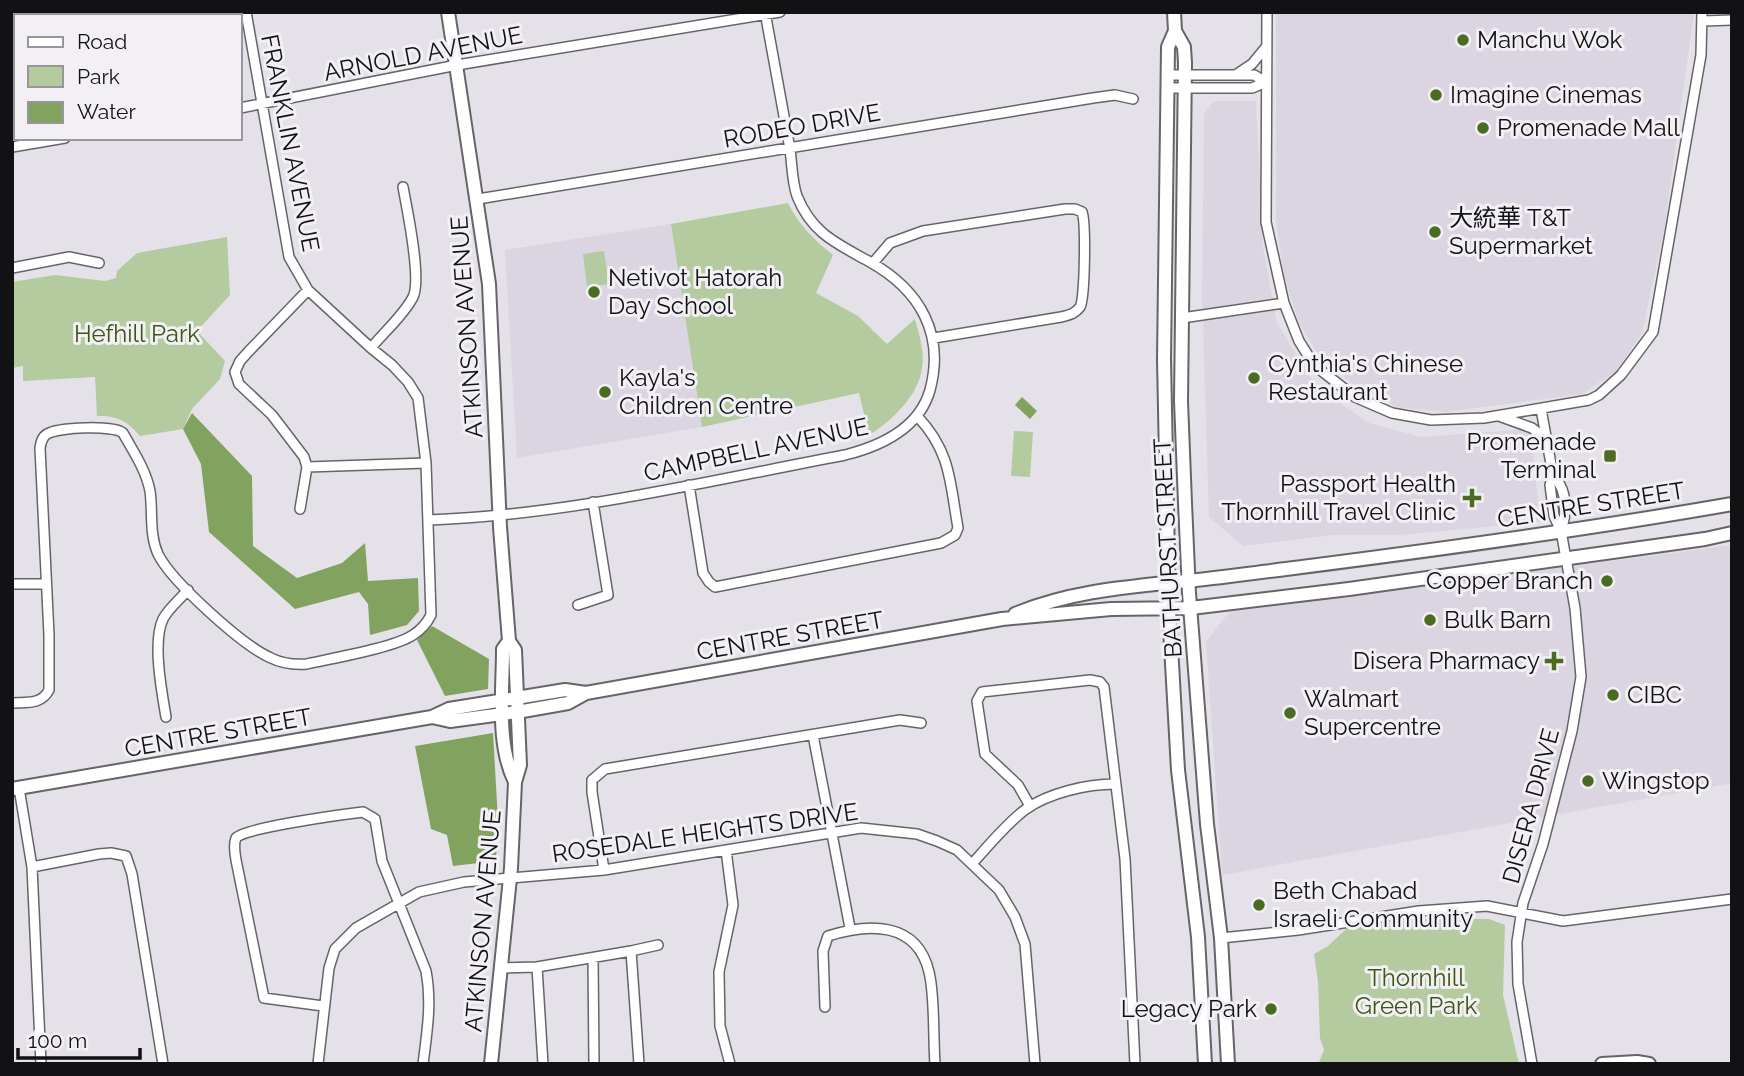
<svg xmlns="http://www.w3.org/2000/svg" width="1744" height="1076" viewBox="0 0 1744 1076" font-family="Raleway,'Noto Sans SC',sans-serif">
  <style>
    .built { fill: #dbd5e2 }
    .green { fill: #b4ca9f }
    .water { fill: #82a35f }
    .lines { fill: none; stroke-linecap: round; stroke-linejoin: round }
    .street-casing { stroke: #666469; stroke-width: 12 }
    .secondary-casing { stroke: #666469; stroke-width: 16 }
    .street { stroke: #fff; stroke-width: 9 }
    .secondary { stroke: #fff; stroke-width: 12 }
    .poi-dot { fill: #4b6b22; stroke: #f2eff5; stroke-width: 2.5 }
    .labels { text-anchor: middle; stroke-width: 6; stroke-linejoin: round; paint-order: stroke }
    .poi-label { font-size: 24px; fill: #121113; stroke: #f2eff5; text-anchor: start }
    .street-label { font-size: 24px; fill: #121113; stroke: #f2eff5 }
    .park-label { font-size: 24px; fill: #3a580f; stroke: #f2eff5 }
  </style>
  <rect width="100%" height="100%" fill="#e4e2e8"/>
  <path class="built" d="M1276,12H1694L1664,230L1642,333L1617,371L1582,394L1446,412L1397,407L1352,384L1317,353L1299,323L1284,276L1276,222Z
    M1214,101H1256L1263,247L1277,323L1316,386L1369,423L1421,437L1531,429L1540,522L1400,535H1334L1243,546L1209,517L1202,297L1204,114Z
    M671,224L702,427L517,458L505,250Z
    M1732,545V783L1222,875L1206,642L1229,612Z"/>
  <path class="green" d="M788,203C799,225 814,240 833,255L816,293L858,316L887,344L915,319C919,335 925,351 922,368C919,395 891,422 869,435L859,393L702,427L671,224Z
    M227,237L230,295L197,331L225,361L220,379L192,409L183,429L140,436C127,421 117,415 97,416L95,377L23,381V366L12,368V282L55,275L105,281L116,278L117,271L137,253Z
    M604,251L609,284L587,287L583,254Z
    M1014,431L1033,432L1030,477L1011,476Z
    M1414,919H1489L1505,925L1503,995L1519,1064L1319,1062L1324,1050L1320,1038L1318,982L1314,954L1328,946L1346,929Z"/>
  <path class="water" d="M1022,397L1037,411L1030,419L1015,405Z
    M192,413L252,476L253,546L297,578L342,563L365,543L368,581L418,578L419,611L407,625L370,635L368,604L359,592L295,609L209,532L201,464L183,429Z
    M432,626L489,659L488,689L445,696L417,640Z
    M493,733L498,820L496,861L453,866L447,835L431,829L415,746Z"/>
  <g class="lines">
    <g class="street-casing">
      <path id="street" d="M1267,12L1266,222L1284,303L1299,341L1314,365L1355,397L1392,413L1431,420L1484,418L1589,400L1599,395L1621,375L1653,332L1701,55L1702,12
        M1703,21L1732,20
        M1237,74L1252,64L1266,47
        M1168,75H1254L1266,82
        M1168,88H1252L1266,82
        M240,108L457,65L780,12
        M12,147L65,138
        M478,199L1093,98L1115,95L1133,99
        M873,263L890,243L923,231L1065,209H1075L1082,212C1086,222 1085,300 1080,307C1075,314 1069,315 1061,317L934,338
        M12,268L69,257L99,263
        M1182,318L1284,303
        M371,348C384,332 404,315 413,297C422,279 407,209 403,187
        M1499,416L1532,428L1547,440
        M307,467L426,463
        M1553,475C1568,491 1567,512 1561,531
        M689,485L703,573L709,582L715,587L941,543L955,535L958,528C950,483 951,452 918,417
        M300,509L307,467L304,457L272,415L239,384L235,372L240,361L249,351L308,290
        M429,520C569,515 707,481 845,455C881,446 919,429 930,390C945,334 920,290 870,262C838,244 812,234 797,196C792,182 792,164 790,149C782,103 773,58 765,12
        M12,584H46
        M578,605L608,595L593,502
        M12,703C27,702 41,705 49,690V635L40,448C41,442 42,437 47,434C58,427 114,425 123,433C133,451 146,470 150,491C153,512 149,534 158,554C171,581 243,646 271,658C283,664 294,665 307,664C333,658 393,648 413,635C421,630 427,623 431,615L426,463L418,398L408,382L392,365L371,348L308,290L289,257L246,12
        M166,717C162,693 152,642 163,619C168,609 180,599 188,590
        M813,735L850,928
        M19,788L32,867L41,1064
        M1030,806L1018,785L985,754L977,701L982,692L1090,680L1100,682L1104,687L1125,859L1135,1064
        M726,850L733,905L719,972L720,1026L730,1064
        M972,864C988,846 1007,823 1026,809C1049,793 1087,784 1115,784
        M32,867L99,854L111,853L126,856L132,874L163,1064
        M604,870L592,792V780L605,769L900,720L921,723
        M1221,938L1298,930L1419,911L1487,906L1563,921L1732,899
        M631,951L658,945
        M593,958L594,1064
        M537,967L543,1064
        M501,968L537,967L631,951L639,1064
        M323,1006L264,998L236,860C235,853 233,845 236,838C242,828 346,814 363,812L375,819L382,861L426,971C432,1003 427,1032 423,1064
        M825,1007L823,951L828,936C868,923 917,921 929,972C935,996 933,1037 935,1064
        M318,1064L329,968L335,949L356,928L419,892L464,882L604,870L861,828L917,834L937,841L957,850L999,890L1015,917L1025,944L1035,1064
        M1532,1064L1518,984L1517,942L1523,903L1543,844L1572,731L1581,677L1575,608L1561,531L1554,516L1550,485L1553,475L1541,409"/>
    </g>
    <g class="secondary-casing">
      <path id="secondary" d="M448,12L489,284L500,527L509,641L515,650L520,765L515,782L511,868L491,1064
        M1174,12L1175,31L1168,47L1164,359L1169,610L1178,770L1198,937L1205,1064
        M1175,31L1184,47L1185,63L1181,401L1185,503L1189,593L1207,824L1221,938L1228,1064
        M1015,614C1070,591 1127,587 1186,581C1219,578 1252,573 1286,569C1435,550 1584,530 1732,504
        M509,641L503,649C503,692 496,744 515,782
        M432,717L450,721L517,712L568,703L586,693L1002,619L1111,609L1191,608L1349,589L1705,539L1732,533
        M12,789L432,717L449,709L565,690L586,693
        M1602,1064L1637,1062L1649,1064"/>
    </g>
    <use href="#street" class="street"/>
    <use href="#secondary" class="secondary"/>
  </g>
  <g class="poi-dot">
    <circle cx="1463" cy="40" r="7"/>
    <circle cx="1436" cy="95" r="7"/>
    <circle cx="1483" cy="128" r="7"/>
    <circle cx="1435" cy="232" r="7"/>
    <circle cx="594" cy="292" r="7"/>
    <circle cx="1254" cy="378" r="7"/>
    <circle cx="605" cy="392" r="7"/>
    <rect x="1603" y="449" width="14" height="14" rx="3.5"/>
    <path d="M1468.5 487.5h7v7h7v7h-7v7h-7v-7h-7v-7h7z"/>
    <circle cx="1607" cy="581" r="7"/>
    <circle cx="1430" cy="620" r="7"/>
    <path d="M1550.5 650.5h7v7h7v7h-7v7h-7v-7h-7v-7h7z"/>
    <circle cx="1613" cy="695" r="7"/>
    <circle cx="1290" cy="713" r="7"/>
    <circle cx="1588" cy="781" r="7"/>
    <circle cx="1259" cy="905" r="7"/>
    <circle cx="1271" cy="1009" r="7"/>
  </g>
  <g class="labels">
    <g class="poi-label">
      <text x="1477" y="48">Manchu Wok</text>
      <text x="1450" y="103">Imagine Cinemas</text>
      <text x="1497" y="136">Promenade Mall</text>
      <text x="1449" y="226">大統華 T&amp;T<tspan x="1449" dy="28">Supermarket</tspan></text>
      <text x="608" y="286">Netivot Hatorah<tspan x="608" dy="28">Day School</tspan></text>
      <text x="1268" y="372">Cynthia's Chinese<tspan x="1268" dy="28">Restaurant</tspan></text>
      <text x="619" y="386">Kayla's<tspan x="619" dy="28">Children Centre</tspan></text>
      <text x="1596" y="450" text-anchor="end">Promenade<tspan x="1596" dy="28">Terminal</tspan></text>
      <text x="1456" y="492" text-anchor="end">Passport Health<tspan x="1456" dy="28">Thornhill Travel Clinic</tspan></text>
      <text x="1593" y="589" text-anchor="end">Copper Branch</text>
      <text x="1444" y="628">Bulk Barn</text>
      <text x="1540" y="669" text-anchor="end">Disera Pharmacy</text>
      <text x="1627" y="703">CIBC</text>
      <text x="1304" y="707">Walmart<tspan x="1304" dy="28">Supercentre</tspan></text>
      <text x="1602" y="789">Wingstop</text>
      <text x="1273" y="899">Beth Chabad<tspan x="1273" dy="28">Israeli Community</tspan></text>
      <text x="1257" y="1017" text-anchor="end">Legacy Park</text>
    </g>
    <g class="street-label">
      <text transform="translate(423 54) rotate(-11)" y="8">ARNOLD AVENUE</text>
      <text transform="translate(802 126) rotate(-10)" y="8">RODEO DRIVE</text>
      <text transform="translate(290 143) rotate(79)" y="8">FRANKLIN AVENUE</text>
      <text transform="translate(467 327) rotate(-94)" y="8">ATKINSON AVENUE</text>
      <text transform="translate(756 450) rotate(-12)" y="8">CAMPBELL AVENUE</text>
      <text transform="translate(1591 505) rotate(-9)" y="8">CENTRE STREET</text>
      <text transform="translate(1168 548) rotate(-93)" y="8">BATHURST STREET</text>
      <text transform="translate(790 636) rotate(-10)" y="8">CENTRE STREET</text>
      <text transform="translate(218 733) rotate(-10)" y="8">CENTRE STREET</text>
      <text transform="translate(1531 806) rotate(-75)" y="8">DISERA DRIVE</text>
      <text transform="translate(705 833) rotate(-8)" y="8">ROSEDALE HEIGHTS DRIVE</text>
      <text transform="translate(483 921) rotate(-85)" y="8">ATKINSON AVENUE</text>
    </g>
    <g class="park-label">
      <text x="137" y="342">Hefhill Park</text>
      <text x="1416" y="986">Thornhill<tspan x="1416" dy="28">Green Park</tspan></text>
    </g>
  </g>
  <rect width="1744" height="1076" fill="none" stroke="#121113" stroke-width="28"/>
  <rect x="14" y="14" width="228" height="126" fill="#f2eff5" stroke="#98969b" stroke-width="2"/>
  <rect x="28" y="37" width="35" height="10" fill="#ffffff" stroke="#98969b" stroke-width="2"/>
  <text x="77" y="49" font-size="21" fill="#121113">Road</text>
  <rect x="28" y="66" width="35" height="21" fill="#b4ca9f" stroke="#98969b" stroke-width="2"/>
  <text x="77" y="84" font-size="21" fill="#121113">Park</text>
  <rect x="28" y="102" width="35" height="21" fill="#82a35f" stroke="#98969b" stroke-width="2"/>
  <text x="77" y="119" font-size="21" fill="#121113">Water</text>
  <path d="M18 1048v10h122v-10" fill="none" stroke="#121113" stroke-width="3.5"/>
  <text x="28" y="1048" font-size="21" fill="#121113" stroke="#f2eff5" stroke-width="5" paint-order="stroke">100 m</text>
</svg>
